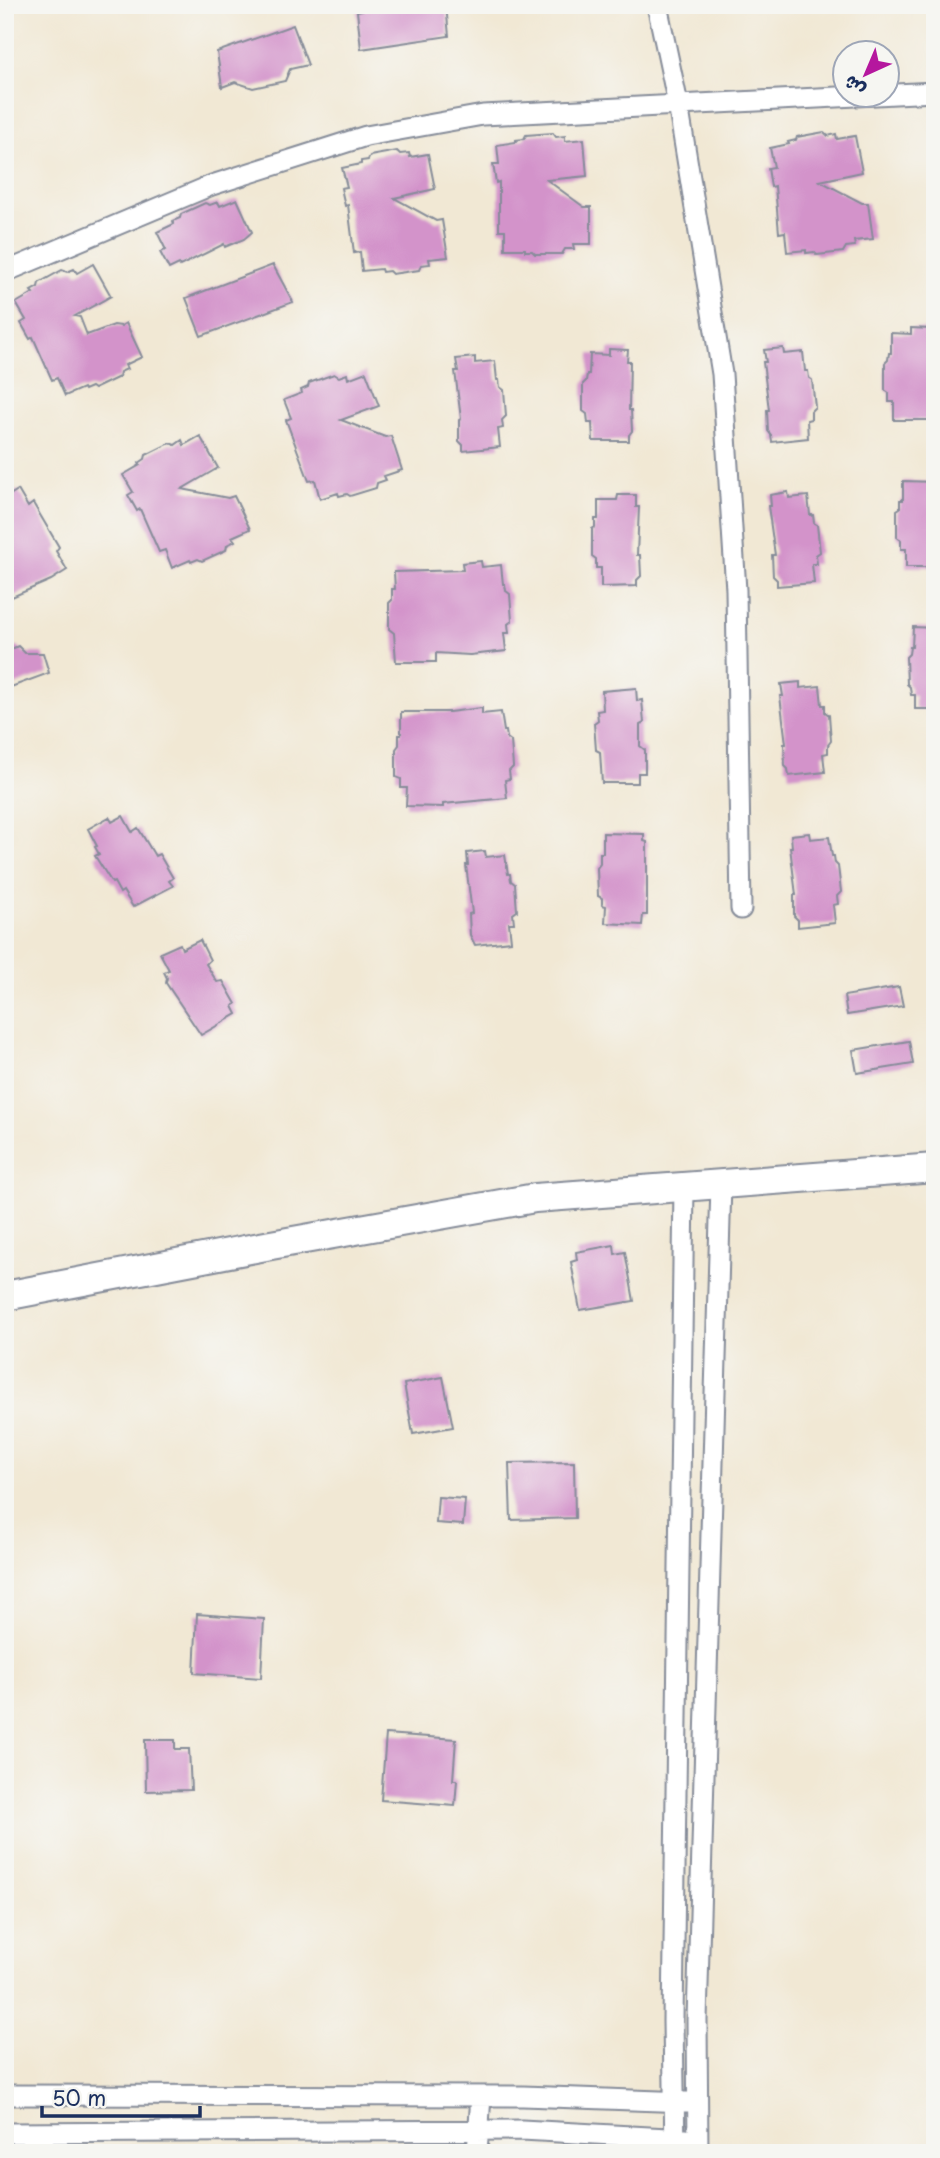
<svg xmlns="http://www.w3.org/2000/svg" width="940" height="2158" viewBox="0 0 940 2158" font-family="'Playpen Sans','Playpen Sans Arabic',sans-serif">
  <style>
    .building { fill: #d393ca }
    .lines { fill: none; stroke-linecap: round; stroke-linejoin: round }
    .street-casing { stroke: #868c99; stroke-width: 23 }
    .secondary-casing { stroke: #868c99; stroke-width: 32 }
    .street { stroke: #fff; stroke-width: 19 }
    .secondary { stroke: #fff; stroke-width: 28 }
  </style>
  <rect width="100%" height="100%" fill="#f6f6f2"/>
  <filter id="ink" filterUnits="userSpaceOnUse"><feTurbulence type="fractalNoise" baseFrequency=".0143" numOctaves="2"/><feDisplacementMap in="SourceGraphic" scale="14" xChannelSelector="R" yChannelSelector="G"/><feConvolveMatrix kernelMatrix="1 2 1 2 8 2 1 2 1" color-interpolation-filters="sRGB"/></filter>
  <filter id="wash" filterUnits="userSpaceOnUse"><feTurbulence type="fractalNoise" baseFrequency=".00686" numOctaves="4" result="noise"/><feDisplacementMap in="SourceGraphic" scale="28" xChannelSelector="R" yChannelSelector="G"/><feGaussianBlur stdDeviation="1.57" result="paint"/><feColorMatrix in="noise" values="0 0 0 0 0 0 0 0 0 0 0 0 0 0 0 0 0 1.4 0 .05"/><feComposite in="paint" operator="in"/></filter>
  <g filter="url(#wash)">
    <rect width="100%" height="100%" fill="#f1e8d4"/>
    <g id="blocks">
      <path class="building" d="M389,5H446L449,36L361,49L357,11Z
        M293,25L308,65L290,69L285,81L253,88L235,82L222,87L217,52Z
        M824,132L828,136L836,134L837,139L855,136L862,172L820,181L862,203H868L873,239L854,241L855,246L846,247L843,252L817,255L814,252L806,253V250L787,252L785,232L779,233L775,186L771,187L768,168L774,167L770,148L789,144L788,142L796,140L797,137Z
        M553,133L556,137L565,136V141L584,139L587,176L547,180L584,207H591V244H573L574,249H565L562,254H535L532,251H525V249H505V230H499V182L496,183L493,164H499L497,145L516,142V140L524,139L526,135Z
        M397,151L400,154L409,153L410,157L428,154L435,189L394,198L436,221L442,220L448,257L429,259L430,264L421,265L419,270L392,274L389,271L382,272L381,269L362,271L360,252L354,253L348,205L345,206L341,188L347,187L342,168L361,164V161L368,160L370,156Z
        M237,199L252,232L244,239L225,247L224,244L180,266L179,264L169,269L160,252L166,250L157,232L174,224L173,221L180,218L181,214L205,203L210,205L218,202L220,206Z
        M93,264L111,296L75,316L80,317L87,335L114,325L121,326L126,323L142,357L125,365L127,369L120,372L119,377L94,389L91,387L84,390L83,388L65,396L57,378L52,380L33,337L30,339L21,323L26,320L16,303L33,293L31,291L38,287L39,283L62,270L67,272L74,269L77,273Z
        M273,265L293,302L201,336L186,298Z
        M911,328L930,329L929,340H932L931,389L934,410L931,414V420H894V402H889V393L885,390V363L888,360L889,353H891V333L911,334Z
        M783,348L784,354L803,352L805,371H808L809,378L812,380L815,407L811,411V419L807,420L808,438L772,442L771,435L768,431L767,410H769L763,362H766L764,350Z
        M609,349L628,350L627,361H630L629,410H631L632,431L629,435V441H593L592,423H588L587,414L583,411V384L586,381L587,374H589L590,354L609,355Z
        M475,357V363L495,361L497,380H499L500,387L504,390L506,416L502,420L503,428L498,429L500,447L463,451V445L459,441V420L461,419L455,371H458L456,359Z
        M366,372L379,406L341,420L385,437L391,436L402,470L384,476L386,480L377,483L376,488L350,496L347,494L339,496L338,493L320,499L315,480L309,481L286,420L291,418L284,400L302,393L301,390L308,387L309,383L334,374L339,377L347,374L348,379Z
        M200,436L218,468L182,489L228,498L234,496L250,529L232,537L235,541L227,545L226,550L202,561L198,559L191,562L190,560L172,568L165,550L159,552L140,509L137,511L128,495L133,492L123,475L140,465L139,463L145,459L146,455L170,443L175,445L182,440L184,445Z
        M903,481L935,482V567H906V549H901V540L897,537V510L900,508V500H903Z
        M18,490L28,507L33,503L59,547L56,551L67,570L51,580L5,600V498Z
        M788,492L789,498L808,496L810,515H813L814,523L817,525L820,552L816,555L817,564H812L814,583L777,586V580L773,576L772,555H775L768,506H771L770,495Z
        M618,495H636V507H639L637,555H640L641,576L637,580V586L601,587V568H596V559L592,556V529L595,527V519H598V500H617Z
        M481,561L482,567L501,565L503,584H505L506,591L510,594L512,621L508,624L509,633H504L506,651L470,655L436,653V662H396L394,633L389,629V603L392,600V589H395L394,572L463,570L462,563Z
        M913,627L935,628V709H915V695H911L910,687L907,684L906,657L909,654L910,647H912Z
        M18,646L25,653H43L49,673L11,687L5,673V652Z
        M800,682V688L820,686L822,705H825V712L829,715L831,741L828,745V753L823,754L825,772L789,776L788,769L785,766L784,744H786L780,696H783L781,684Z
        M636,688L637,701L642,700L644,723L640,725V746L645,750V773H638V783H602L600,752L596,750L594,723L598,720L597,711L603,710L602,691Z
        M482,708V714L501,712L504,731H506L507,738L511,741L513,767L509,771L510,779L505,780L507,798L443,804V807L406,806L407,788H401V779L396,777V749L399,745V735H401V712H449Z
        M123,816L132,832L138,828L155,856L159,854L173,878L169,881L173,886L133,907L123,891L120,893L114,882L112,883L95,856L99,854L95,847L97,846L88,829L109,817L112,822Z
        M603,833L644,834V841L647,842V915H643L642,925L605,923L606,906L602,905V898L598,896L597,868L600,864V853H603Z
        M809,833L810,839L829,837L832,856H834L835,863L838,866L841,892L837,896L838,904L833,905L835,923L798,927V920L794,916V895H796L790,847H792L791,835Z
        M485,851L486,857L505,855L508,874H510L511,881L515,884L517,911L513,914L514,923H509L511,941L475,945L470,935L469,914L472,913L466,865H468L467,853Z
        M200,940L210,960L206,964L217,982L223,981L236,1004L233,1006L237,1014L201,1035L166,983L167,978L164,972L169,970L160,953L180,944L182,949Z
        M899,987L903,1006L847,1015L844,996Z
        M909,1041L913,1064L857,1073L853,1050Z
        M614,1245L615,1254L625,1252L634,1301L580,1310L571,1262L577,1260L576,1252Z
        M443,1377L453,1427L413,1434L404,1384Z
        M574,1462L575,1518L511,1520L509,1463Z
        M438,1497L465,1499L463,1525L436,1523Z
        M197,1614L264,1619L261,1678L194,1673Z
        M386,1734L456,1739L453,1780H457L455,1806L381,1800Z
        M145,1740H175V1749H189L191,1790L146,1791Z"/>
    </g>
  </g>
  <g filter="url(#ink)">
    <use href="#blocks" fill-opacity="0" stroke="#868c99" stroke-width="2"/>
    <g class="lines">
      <g class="street-casing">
        <path id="street" d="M657,5L678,104L722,374L736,590L741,909
          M5,272L212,185L366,136L483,115L935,92
          M5,2095L523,2096L687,2102
          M5,2133L522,2130L686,2139
          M477,2153L481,2096
          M675,2153L673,2021L684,1186
          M698,2153L697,2020L721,1184"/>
      </g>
      <g class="secondary-casing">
        <path id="secondary" d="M5,1296L271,1245L535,1198L935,1168"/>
      </g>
      <use href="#street" class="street"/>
      <use href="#secondary" class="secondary"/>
    </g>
  </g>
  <rect width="940" height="2158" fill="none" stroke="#f6f6f2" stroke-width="28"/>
  <g transform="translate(866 74) rotate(224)"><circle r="33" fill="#f6f6f2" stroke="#9ea6b7" stroke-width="2"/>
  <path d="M0-5L12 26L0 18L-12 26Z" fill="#b5179e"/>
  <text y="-10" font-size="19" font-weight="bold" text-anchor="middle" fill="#1b2f5e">ش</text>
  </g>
  <path d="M42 2106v10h158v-10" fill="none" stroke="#1b2f5e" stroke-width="3.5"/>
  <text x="52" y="2106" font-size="21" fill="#1b2f5e" stroke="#f6f6f2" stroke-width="5" paint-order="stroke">50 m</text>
</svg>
